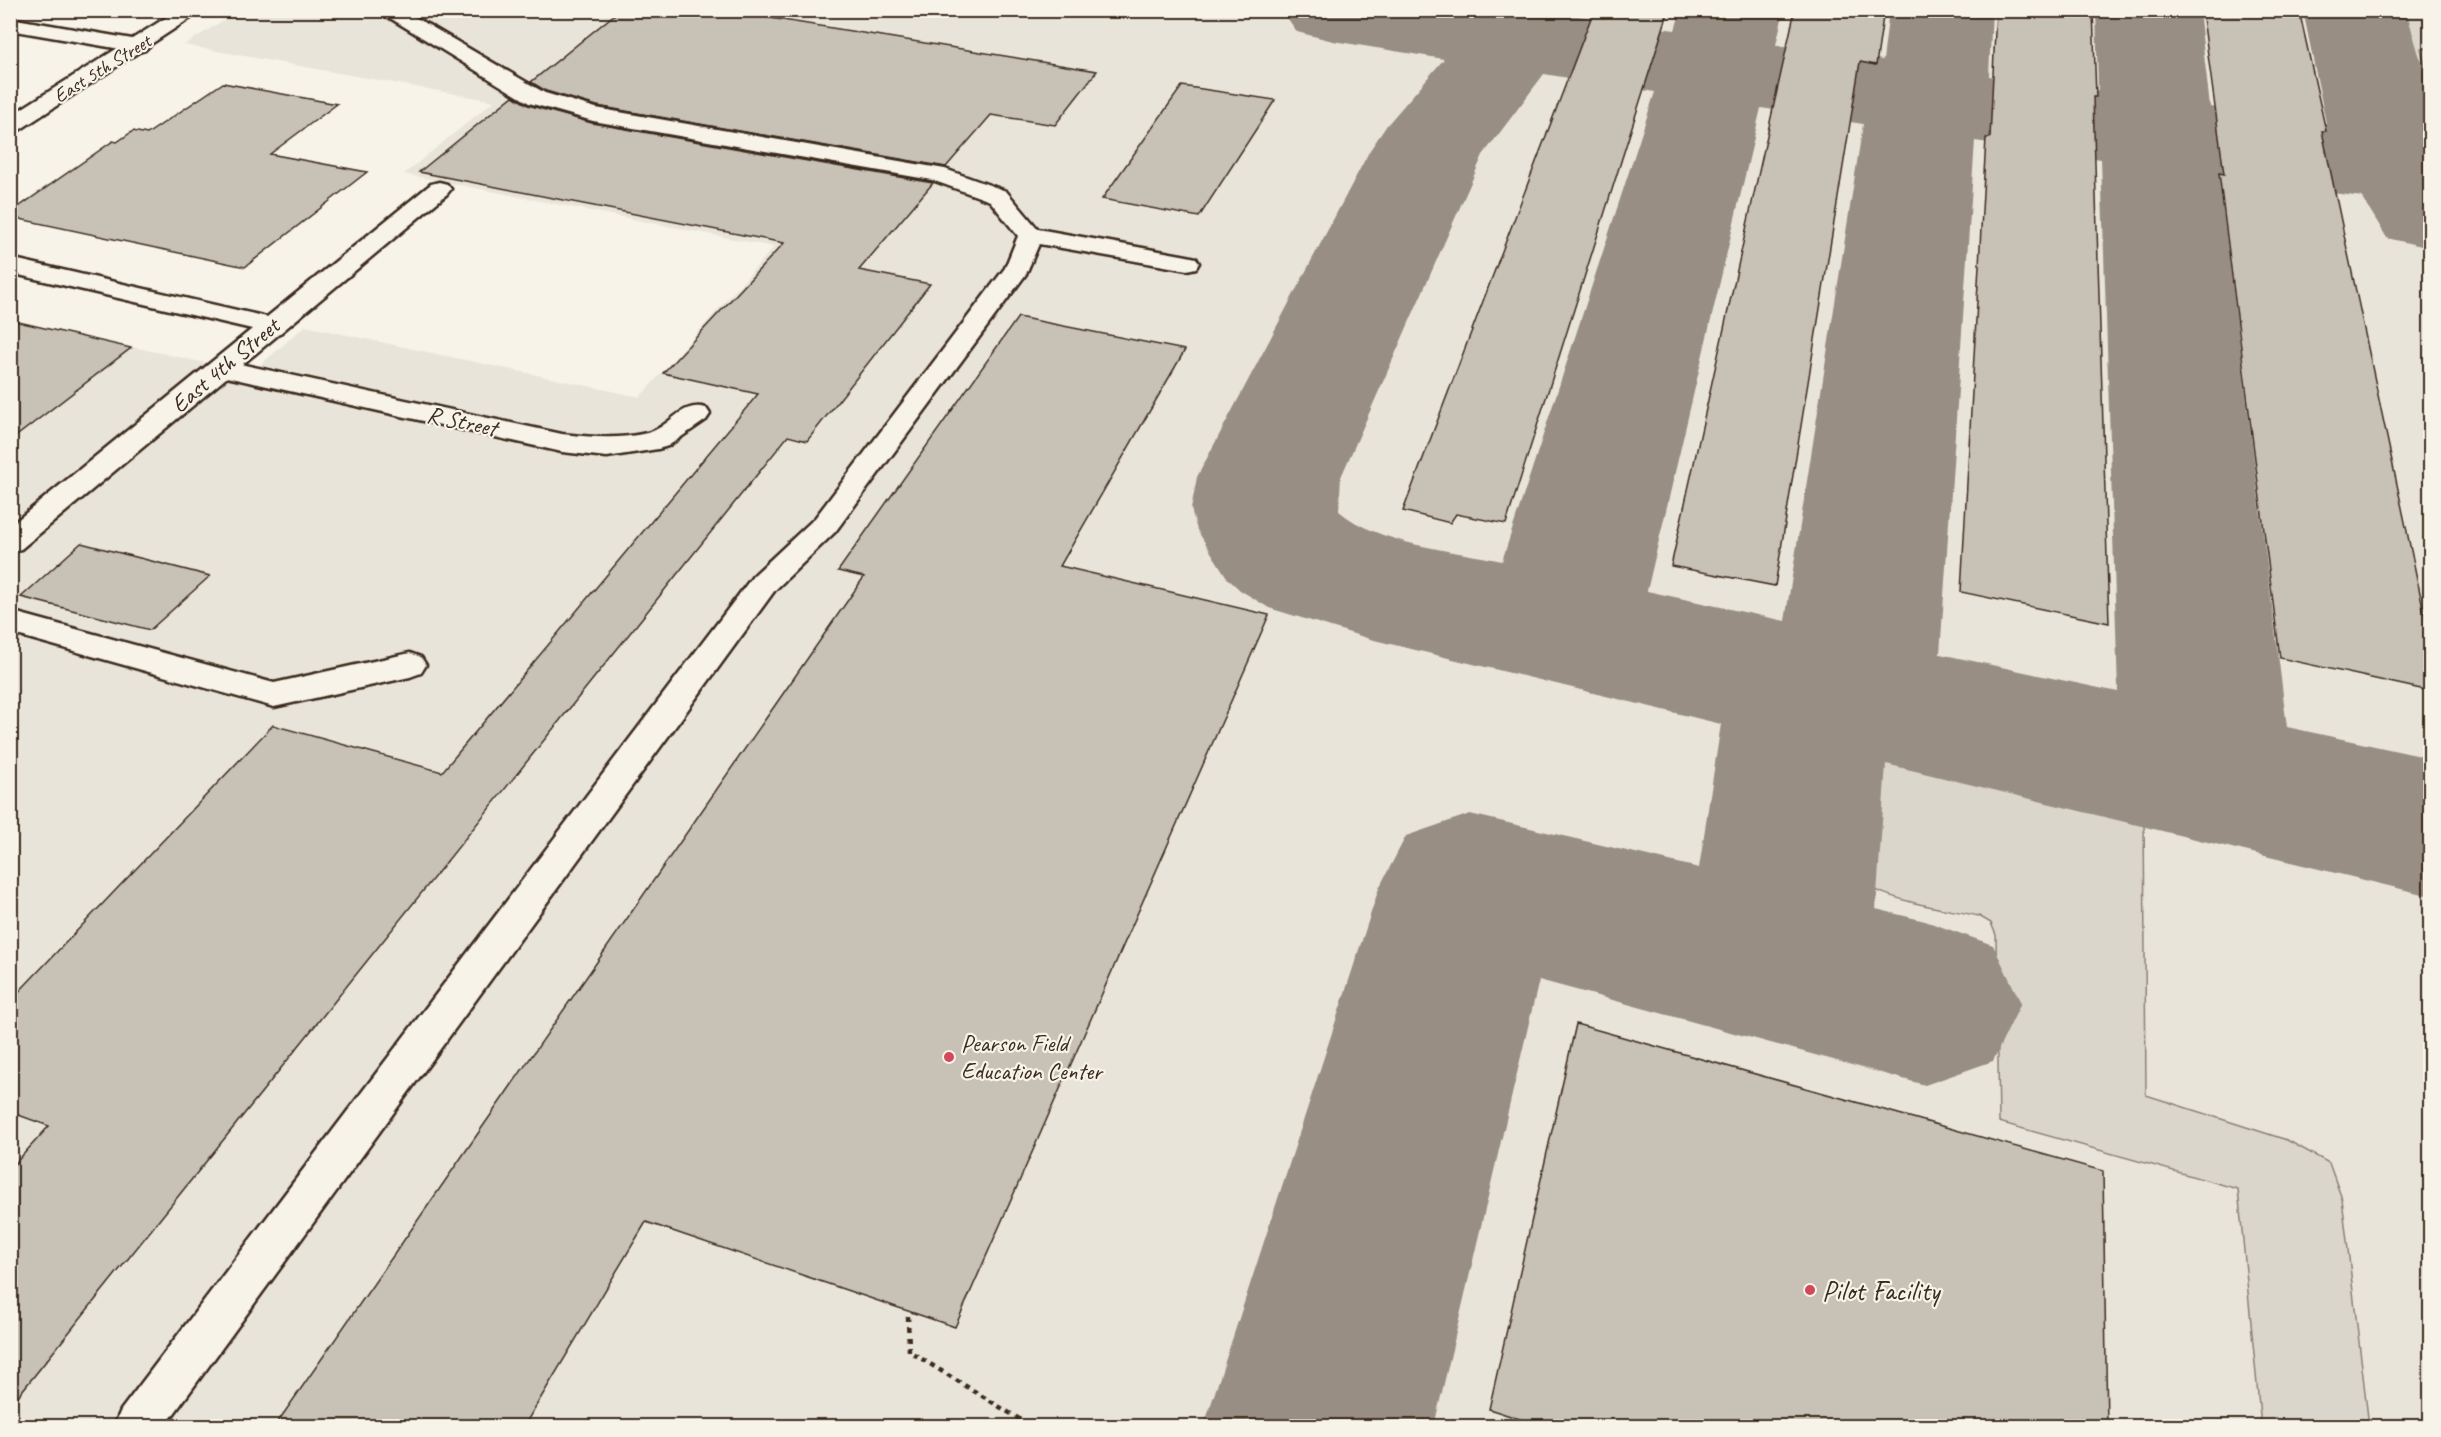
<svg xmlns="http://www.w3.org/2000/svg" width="2441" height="1437" viewBox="0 0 2441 1437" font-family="Caveat,sans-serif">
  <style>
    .built { fill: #e9e4d9 }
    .green { fill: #dbd6cb; stroke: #8b8074; stroke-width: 1.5 }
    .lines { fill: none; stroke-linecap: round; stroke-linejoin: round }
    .taxiway { fill: #998e83; fill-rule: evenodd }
    .building { fill: #c8c1b6; stroke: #3b2a1e; stroke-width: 1.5 }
    .lane-casing { stroke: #3b2a1e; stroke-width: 5 }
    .street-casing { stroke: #3b2a1e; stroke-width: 5 }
    .secondary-casing { stroke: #3b2a1e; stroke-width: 5 }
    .path { stroke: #3b2a1e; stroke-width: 4.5; stroke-dasharray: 5 5; stroke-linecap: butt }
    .lane { fill: #f7f3e8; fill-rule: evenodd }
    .street { fill: #f7f3e8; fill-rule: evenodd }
    .secondary { fill: #f7f3e8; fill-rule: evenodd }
    .poi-dot { fill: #d1495b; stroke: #f7f3e8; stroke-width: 2 }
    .labels { text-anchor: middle; stroke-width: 4.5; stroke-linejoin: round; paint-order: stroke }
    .far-street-label { font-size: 20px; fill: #3b2a1e; stroke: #f7f3e8 }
    .street-label { font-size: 24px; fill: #3b2a1e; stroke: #f7f3e8 }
    .poi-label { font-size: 24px; fill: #3b2a1e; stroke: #f7f3e8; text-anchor: start }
    .near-poi-label { font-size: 28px; fill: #3b2a1e; stroke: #f7f3e8; text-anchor: start }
  </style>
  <rect width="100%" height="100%" fill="#f7f3e8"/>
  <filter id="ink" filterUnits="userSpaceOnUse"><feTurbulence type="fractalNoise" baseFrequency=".0167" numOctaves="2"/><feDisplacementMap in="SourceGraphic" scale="12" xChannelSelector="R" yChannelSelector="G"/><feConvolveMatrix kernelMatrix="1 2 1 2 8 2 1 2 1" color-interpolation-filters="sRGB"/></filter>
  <g filter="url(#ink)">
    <path class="built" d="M238,11H2430V1426H11V320L251,373L305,326L640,397L774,247L404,174L494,101L184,45Z"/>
    <path class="green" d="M2372,11H2430V49L2421,48L2425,66L2393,60L2385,54Z
      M2405,81L2430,86V141C2407,133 2391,109 2397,83Z
      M1896,752L2144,811L2146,1095L2287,1140L2329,1163L2342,1199L2369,1426H2261L2238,1189L1999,1122L1996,935L1991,923L1979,916C1932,905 1835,899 1833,835C1833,815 1839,791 1842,771L1867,755Z"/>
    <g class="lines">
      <path class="taxiway" d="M1282,10H1572L1571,15L1675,30L1681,10H1784L1776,45L1883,60L1889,10H1992L1989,76L2098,91L2096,10H2199L2210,107L2326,123L2303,10H2406L2430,93V248L2387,238L2362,197L2219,177L2287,727L2430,758V896L1886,764L1876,909L1925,921L1993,945L2021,1003L1993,1061L1925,1085L1539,980L1434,1426H1204L1379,888L1406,836L1470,814L1699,868L1721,724L1370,639L1269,608L1240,590L1228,579L1197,530L1191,509L1197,477L1370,150L1387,125L1444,59L1333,41L1297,32ZM1544,74L1655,92L1502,561C1451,550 1379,545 1339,511L1341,477L1483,155ZM1761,108L1863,124L1785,621L1647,591ZM1975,141L2101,159L2118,692L1940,654Z"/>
    </g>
    <path class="building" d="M620,10H721L1097,71L1055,125L991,115L946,167L597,106L546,91L531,82Z
      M1594,10H1669L1506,524L1456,514L1450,523L1403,511Z
      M1795,10H1884L1876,65L1860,62L1775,586L1671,566Z
      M1996,10H2093L2096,97H2093L2109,623L1961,592L1986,138H1990Z
      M2202,10H2299L2326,131H2322L2430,640V691L2280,658L2219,173L2224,174Z
      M223,83L337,104L270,154L367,172L245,267L10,217V213L113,141L117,142L133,131L147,134Z
      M1182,86L1275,100L1199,217L1102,199Z
      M513,96L528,105L592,123L933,183L859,270L930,284L807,441L788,436L10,1406V1169L49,1126L10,1112V1001L273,725L442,772L758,394L663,373L784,243L419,172Z
      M1018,317L1185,350L1060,566L1269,615L955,1327L646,1222L524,1426H275L864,577L838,571Z
      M10,320L131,348L10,441Z
      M81,543L210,576L150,630L21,597Z
      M1576,1024L2103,1171L2107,1426H1541L1489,1409Z"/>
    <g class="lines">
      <g class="lane-casing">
        <path id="lane" d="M377,10H403L545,93L596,108L945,169L1006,191L1038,229L1187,256L1196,258L1199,263L1196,268L1187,270L1039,244L1026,274L835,532L775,590L165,1426H114L121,1410L753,576L815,518L1005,268L1018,236L990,201L932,180L593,121L529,103Z
          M222,360L562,434C591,437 618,440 647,433C670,428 680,401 706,408L710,414L706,420L668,446L658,449L607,457L562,452L213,374L209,368L213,362Z
          M10,611L274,683L410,653L421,657L426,665L421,673L410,677L274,707L10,633Z"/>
      </g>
      <g class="street-casing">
        <path id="street" d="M10,18L138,40L145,42L149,46L145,50L138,52L10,30Z
          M439,182L447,184L451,189L447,194L21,549L10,552V526L252,329L10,273V258L267,317L431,184Z"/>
      </g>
      <g class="secondary-casing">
        <path id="secondary" d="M178,10H203L18,131L10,133V116Z"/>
      </g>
      <path class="path" d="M908,1316L909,1351L1021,1420V1426"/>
      <use href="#lane" class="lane"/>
      <use href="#street" class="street"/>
      <use href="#secondary" class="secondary"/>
    </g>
  </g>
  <g class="poi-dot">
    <circle cx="949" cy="1057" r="6"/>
    <circle cx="1810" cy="1290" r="6"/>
  </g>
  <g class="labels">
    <g class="far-street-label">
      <text transform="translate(102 68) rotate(-32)" y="7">East 5th Street</text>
    </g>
    <g class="street-label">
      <text transform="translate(225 365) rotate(-40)" y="8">East 4th Street</text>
      <text transform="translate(462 421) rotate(12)" y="8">R Street</text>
    </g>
    <g class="poi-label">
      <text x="961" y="1051">Pearson Field<tspan x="961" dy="28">Education Center</tspan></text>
    </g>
    <g class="near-poi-label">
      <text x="1822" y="1300">Pilot Facility</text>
    </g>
  </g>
  <rect width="2441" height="1437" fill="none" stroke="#f7f3e8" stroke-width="36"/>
  <rect x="18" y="18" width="2405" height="1401" fill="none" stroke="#3b2a1e" stroke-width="2" filter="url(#ink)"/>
</svg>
